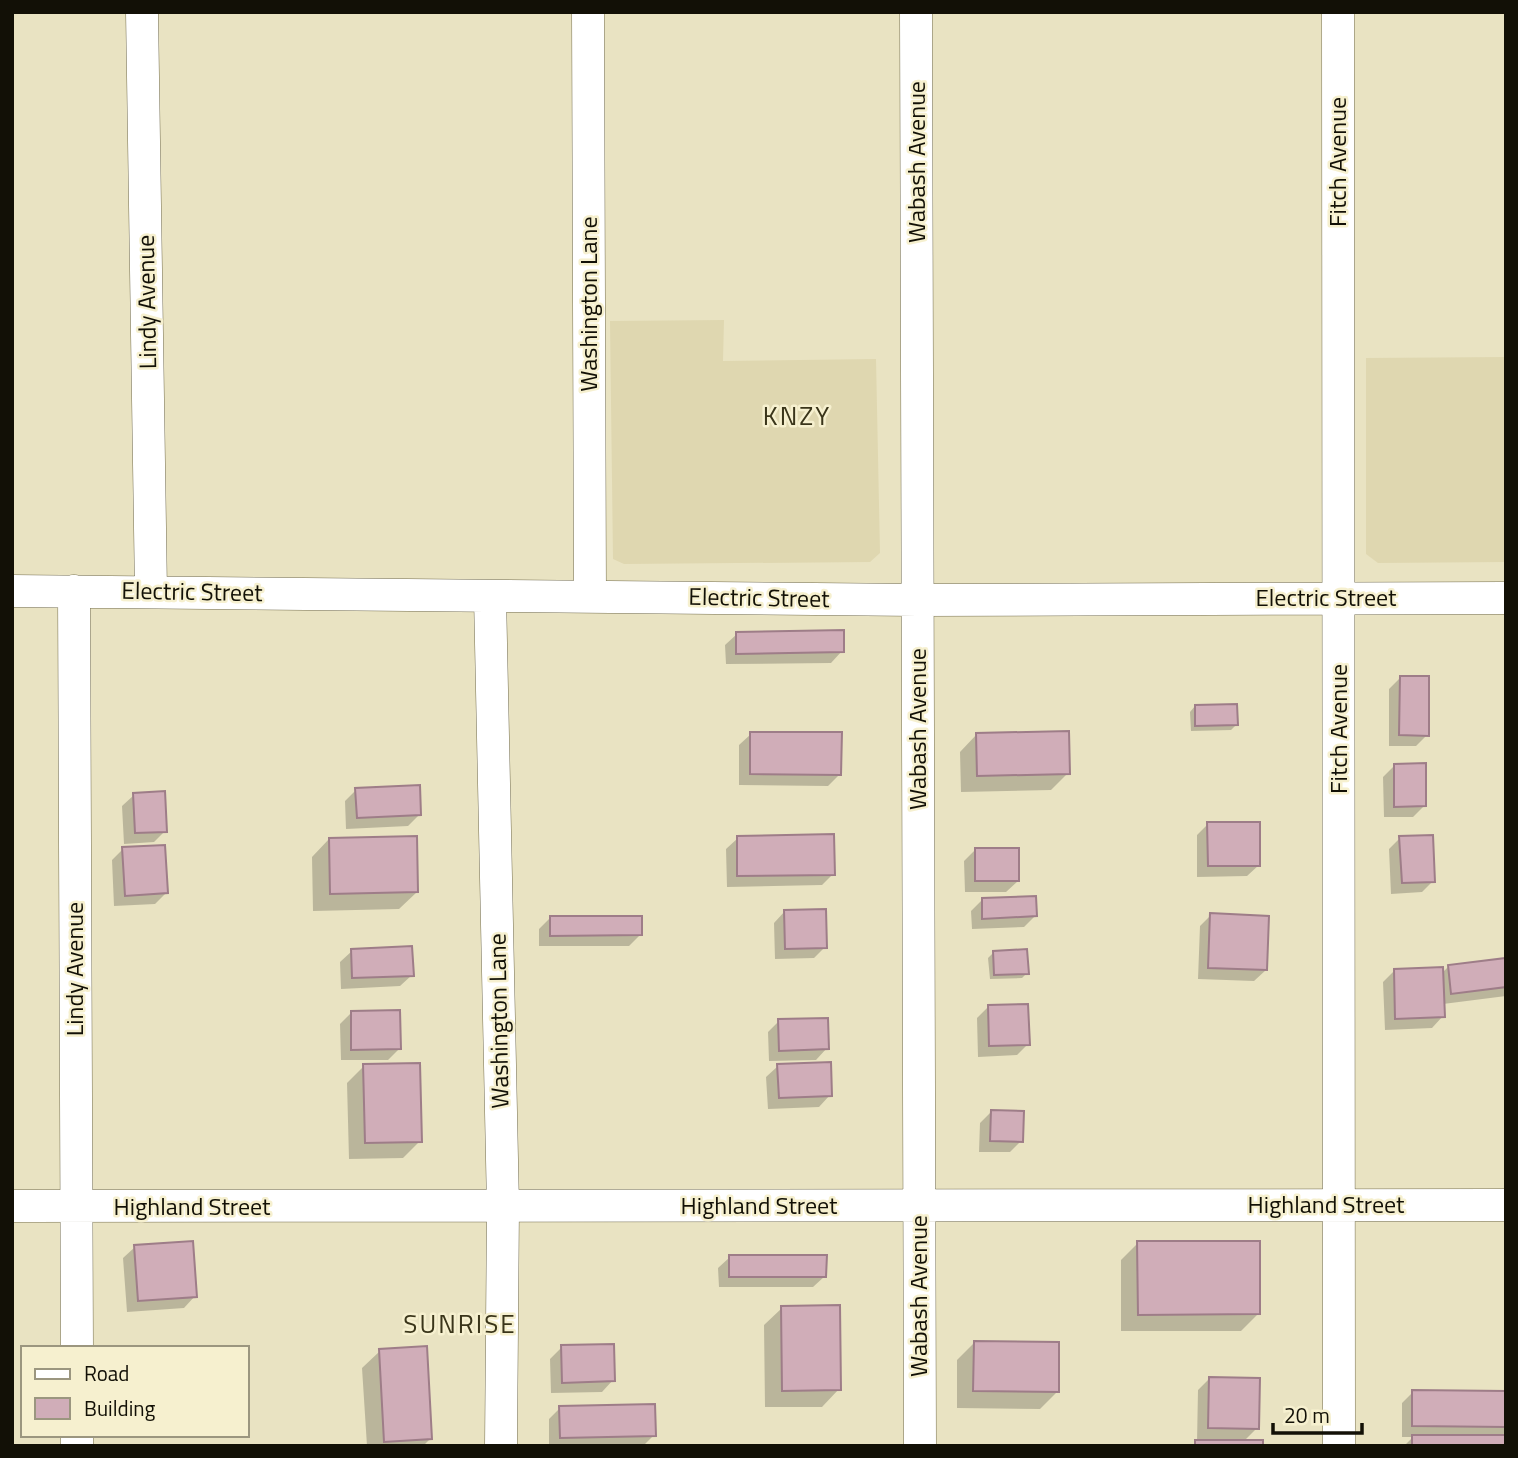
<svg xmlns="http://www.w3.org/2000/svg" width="1518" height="1458" viewBox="0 0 1518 1458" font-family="'Titillium Web',sans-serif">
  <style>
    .built { fill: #dfd7b0 }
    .shadow { fill: #0003 }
    .building { fill: #d0adb8; stroke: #9e7d88; stroke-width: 2 }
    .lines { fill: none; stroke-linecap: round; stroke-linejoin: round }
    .minor-casing { stroke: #746e51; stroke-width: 33 }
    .minor { stroke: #fff; stroke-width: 32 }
    .labels { text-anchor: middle; stroke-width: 5; stroke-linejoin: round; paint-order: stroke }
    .street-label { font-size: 24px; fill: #121006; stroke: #f6f0cf }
    .neighbourhood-label { font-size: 26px; letter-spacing: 2px; fill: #3a351a; stroke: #f6f0cf }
  </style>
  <rect width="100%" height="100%" fill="#e9e3c2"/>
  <path class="built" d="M724,320L723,361L876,359L880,553L870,562L624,564L613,559L610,321Z
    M1506,357V562L1378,563L1366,554V358Z"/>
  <path class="shadow" d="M737,634L842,651L831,663L726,664L725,645Z
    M1400,678L1427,735L1416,746H1389V689Z
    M1195,706L1236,725L1231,730L1191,731L1190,712Z
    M751,734L839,775L828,786L739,785V745Z
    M977,734L1068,773L1051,790L961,792L960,752Z
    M1395,765L1424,806L1413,817H1384L1383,777Z
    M356,790L419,815L408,826L346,829L345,801Z
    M134,795L165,831L154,842L124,844L122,806Z
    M1208,824L1259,865L1247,876L1197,877V835Z
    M738,838L833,874L822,885L727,887L726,849Z
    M1400,838L1433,881L1422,892L1391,894L1389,849Z
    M329,839L417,892L399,909L313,911L312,857Z
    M123,849L166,893L155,904L114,906L112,860Z
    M976,849L1018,881L1006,892H965L964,861Z
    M982,900L1035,916L1024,927L972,929L971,911Z
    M785,911L825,947L814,958L775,959L774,923Z
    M1211,915L1266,970L1254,981L1198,979L1200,926Z
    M550,918L640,935L629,946H539V929Z
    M352,951L412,975L400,986L341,989L340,962Z
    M994,952L1027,973L1022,978L990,979L988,958Z
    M1506,960V996L1443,1004V1016L1432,1028L1385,1030L1383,982L1394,971L1441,974L1448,967Z
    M988,1007L1028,1044L1017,1055L978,1057L977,1018Z
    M351,1013L400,1048L388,1060H341L340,1024Z
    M779,1021L827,1048L816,1060L769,1061L768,1032Z
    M364,1066L420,1141L403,1158L349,1159L347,1083Z
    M778,1066L830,1095L819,1107L768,1109L766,1077Z
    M991,1112L1021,1141L1010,1152H979L980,1123Z
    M1138,1243L1259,1313L1241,1331H1121V1260Z
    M135,1247L195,1296L184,1308L127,1312L123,1258Z
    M730,1257L825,1276L813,1287H719L718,1268Z
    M782,1308L839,1389L822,1407H765L764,1325Z
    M974,1343L1057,1392L1040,1409L957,1408V1360Z
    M562,1347L613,1380L602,1392L551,1393L550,1359Z
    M380,1351L430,1439L423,1446H367L362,1368Z
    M1209,1379L1257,1428L1243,1442L1261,1446H1192L1197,1442L1198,1390Z
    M1413,1392L1506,1393V1432L1500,1437L1506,1446H1404L1413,1437H1402V1403Z
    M560,1408L654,1435L643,1446H549V1419Z"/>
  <path class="building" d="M844,630V652L736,654V632Z
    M1400,676H1429V736L1399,735Z
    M1237,704L1238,725L1195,726V705Z
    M1069,731L1070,774L977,776L976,733Z
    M750,732H842L841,775L750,774Z
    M1426,763V806L1394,807V764Z
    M420,785L421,815L357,818L355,788Z
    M165,791L167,832L135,833L133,793Z
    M1207,822H1260V866H1208Z
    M834,834L835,875L737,876V836Z
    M1433,835L1435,882L1402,883L1399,836Z
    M417,836L418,892L330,894L329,838Z
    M165,845L168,893L125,896L122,847Z
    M975,848H1019V881H975Z
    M1036,896L1037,916L982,919V898Z
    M826,909L827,948L785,949L784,910Z
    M1210,913L1269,916L1267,970L1208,968Z
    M550,916H642V935L550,936Z
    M412,946L414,976L352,978L351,949Z
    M1027,949L1029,974L994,975L993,951Z
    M1506,958V987L1451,994L1448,965Z
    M1443,967L1445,1017L1395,1019L1394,969Z
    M1028,1004L1030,1045L989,1046L988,1005Z
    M400,1010L401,1049L351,1050V1011Z
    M828,1018L829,1049L779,1051L778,1019Z
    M831,1062L832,1096L779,1098L777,1064Z
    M420,1063L422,1142L365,1143L363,1064Z
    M991,1110L1024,1111L1023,1142L990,1141Z
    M193,1241L197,1297L138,1301L134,1245Z
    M1137,1241H1260V1314L1138,1315Z
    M729,1255H827L826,1277H729Z
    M840,1305L841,1390L782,1391L781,1306Z
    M974,1341L1059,1342V1392L973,1391Z
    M614,1344L615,1381L562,1383L561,1345Z
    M427,1346L432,1439L384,1442L379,1349Z
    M1209,1377L1260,1378L1259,1429L1208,1428Z
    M1412,1390L1506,1391V1427L1412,1426Z
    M655,1404L656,1436L560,1438L559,1406Z
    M1412,1435H1506V1446H1412Z
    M1195,1440H1263V1446H1195Z"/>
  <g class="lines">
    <g class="minor-casing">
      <path id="minor" d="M142,12L151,592
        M588,12L590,596
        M916,12L920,1446
        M1338,12L1339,1446
        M12,591L918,600L1506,598
        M74,591L77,1348
        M490,596L503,1206L501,1446
        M12,1206L1506,1205
        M77,1435V1446"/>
    </g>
    <use href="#minor" class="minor"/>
  </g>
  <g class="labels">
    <g class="street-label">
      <text transform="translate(917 162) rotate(-90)" y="8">Wabash Avenue</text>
      <text transform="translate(1338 162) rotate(-90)" y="8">Fitch Avenue</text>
      <text transform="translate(147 302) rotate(-91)" y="8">Lindy Avenue</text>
      <text transform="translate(589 304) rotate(-90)" y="8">Washington Lane</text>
      <text transform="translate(192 592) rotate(1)" y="8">Electric Street</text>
      <text transform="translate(759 598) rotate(1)" y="8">Electric Street</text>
      <text x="1326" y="606">Electric Street</text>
      <text transform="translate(918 729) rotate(-90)" y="8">Wabash Avenue</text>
      <text transform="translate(1339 729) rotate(-90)" y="8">Fitch Avenue</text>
      <text transform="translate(75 969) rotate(-90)" y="8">Lindy Avenue</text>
      <text transform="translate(499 1021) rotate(-91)" y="8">Washington Lane</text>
      <text x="1326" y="1213">Highland Street</text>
      <text x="759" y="1214">Highland Street</text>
      <text x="192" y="1215">Highland Street</text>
      <text transform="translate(919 1296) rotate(-90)" y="8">Wabash Avenue</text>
    </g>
    <g class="neighbourhood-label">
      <text x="797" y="425">KNZY</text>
      <text x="460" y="1333">SUNRISE</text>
    </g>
  </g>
  <rect width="1518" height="1458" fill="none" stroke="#121006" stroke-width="28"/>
  <rect x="21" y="1346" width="228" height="91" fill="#f6f0cf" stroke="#9b967f" stroke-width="2"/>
  <rect x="35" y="1369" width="35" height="10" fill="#ffffff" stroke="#9b967f" stroke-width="2"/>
  <text x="84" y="1381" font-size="21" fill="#121006">Road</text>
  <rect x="35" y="1398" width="35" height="21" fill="#d0adb8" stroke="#9b967f" stroke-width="2"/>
  <text x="84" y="1416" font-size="21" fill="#121006">Building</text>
  <path d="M1273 1423v10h89v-10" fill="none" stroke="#121006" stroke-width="3.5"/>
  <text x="1284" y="1423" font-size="21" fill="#121006" stroke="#f6f0cf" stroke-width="5" paint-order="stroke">20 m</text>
</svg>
